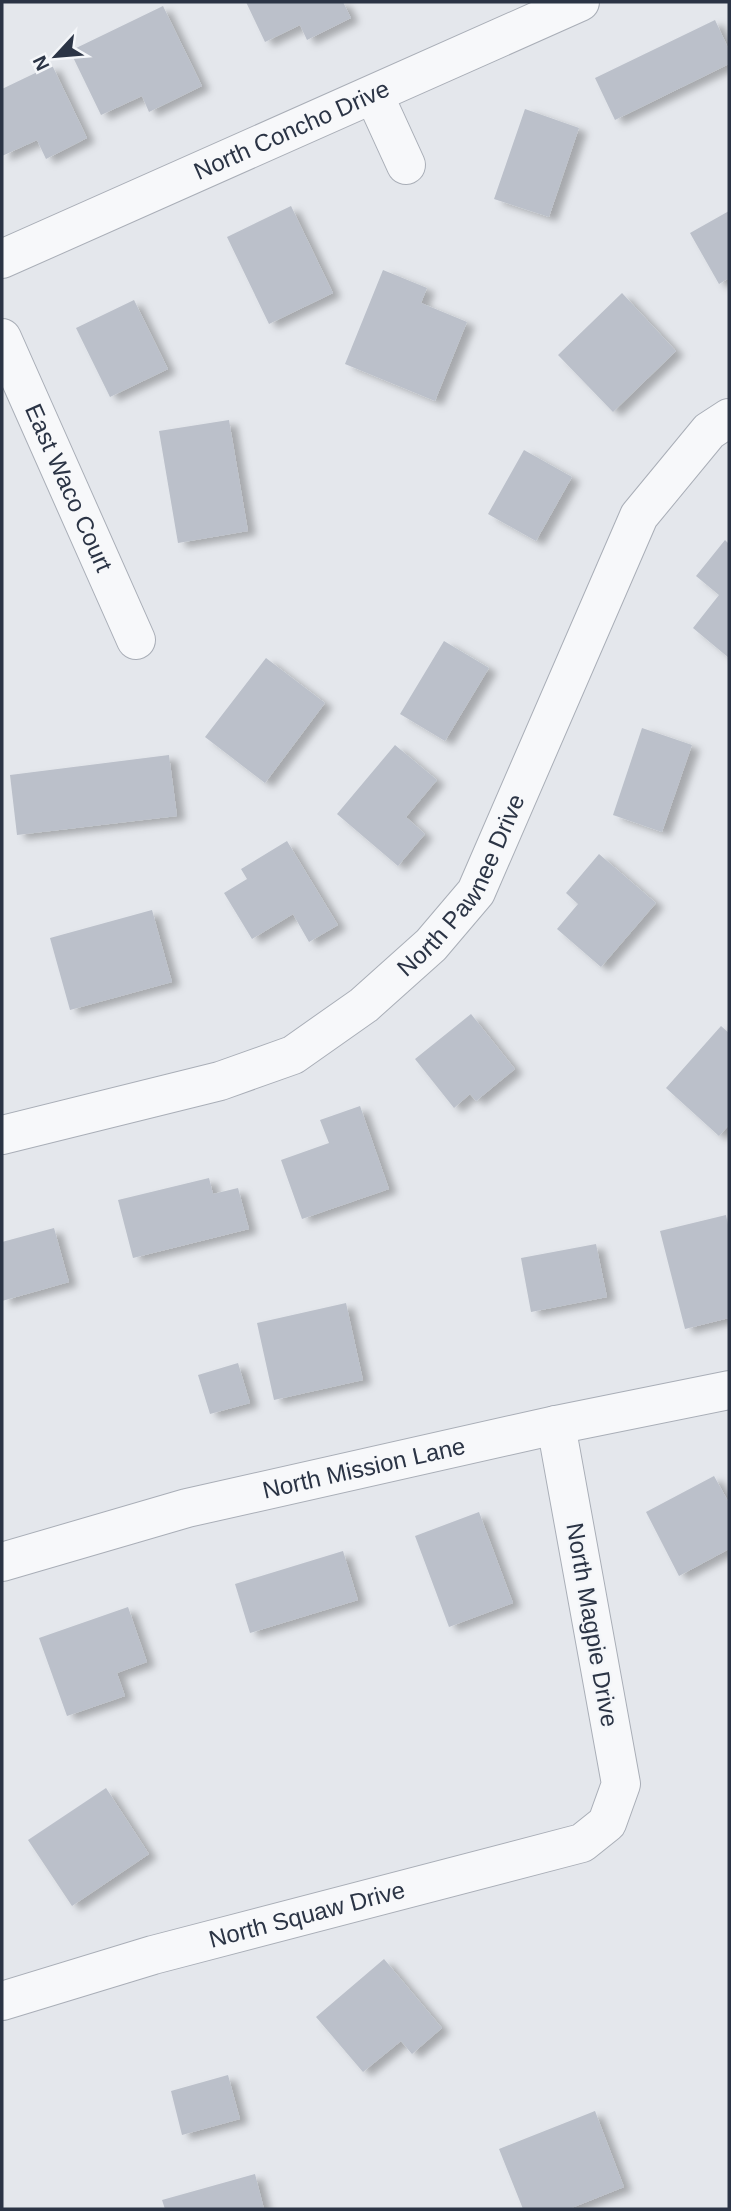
<svg xmlns="http://www.w3.org/2000/svg" width="731" height="2211" viewBox="0 0 731 2211" font-family="Helvetica,sans-serif">
  <style>
    .building { fill: #bbc0ca; filter: url(#shadow) }
    .lines { fill: none; stroke-linecap: round; stroke-linejoin: round }
    .minor-casing { stroke: #a9aeb7; stroke-width: 40 }
    .minor { stroke: #f7f8fa; stroke-width: 38 }
    .labels { text-anchor: middle; stroke-width: 5; stroke-linejoin: round; paint-order: stroke }
    .street-label { font-size: 24px; fill: #2b3445; stroke: #f4f6f9 }
  </style>
  <defs>
    <filter id="shadow"><feDropShadow dx="8" dy="4.5" stdDeviation="3.5" flood-color="#0004"/></filter>
  </defs>
  <rect width="100%" height="100%" fill="#e4e7ec"/>
  <path class="building" d="M246,2H343L351,18L307,40L300,25L265,42Z
    M163,6L202,86L149,112L142,96L101,115L70,51Z
    M715,20L729,50V64L615,120L595,78Z
    M52,65L87,138L46,159L37,140L2,156V89Z
    M525,109L579,128L549,217L494,199Z
    M291,206L333,293L269,324L227,237Z
    M729,211V278L719,284L690,233Z
    M383,270L427,288L421,303L467,322L435,401L345,364Z
    M622,293L676,351L613,412L558,355Z
    M134,300L168,369L110,397L76,328Z
    M229,420L248,531L178,543L159,431Z
    M524,450L572,477L536,541L488,514Z
    M725,540L729,544V658L693,628L719,595L696,576Z
    M444,641L489,668L445,741L400,714Z
    M266,658L325,703L265,783L205,737Z
    M642,728L692,745L662,832L613,815Z
    M395,745L437,780L406,817L425,834L398,866L337,814Z
    M169,755L177,816L17,835L10,775Z
    M287,841L338,925L309,942L293,914L252,939L224,893L247,879L241,869Z
    M599,854L656,903L601,967L557,929L578,904L566,893Z
    M152,910L172,982L70,1010L50,938Z
    M471,1014L515,1069L476,1101L470,1094L454,1108L415,1059Z
    M721,1026L729,1033V1125L719,1136L666,1088Z
    M360,1106L389,1189L302,1219L281,1160L329,1143L320,1120Z
    M209,1178L213,1194L238,1188L249,1229L133,1258L118,1200Z
    M726,1215L729,1230V1318L685,1329L660,1231Z
    M54,1228L69,1282L2,1301V1242Z
    M596,1244L607,1297L531,1312L521,1258Z
    M346,1303L363,1380L274,1400L257,1323Z
    M238,1363L250,1403L210,1414L198,1375Z
    M714,1476L729,1503V1549L679,1576L646,1512Z
    M479,1512L513,1603L449,1627L415,1536Z
    M343,1551L358,1600L250,1633L235,1584Z
    M128,1607L147,1662L117,1673L125,1696L67,1716L39,1638Z
    M106,1788L149,1854L72,1906L28,1840Z
    M384,1959L442,2028L412,2054L401,2041L363,2072L316,2017Z
    M228,2075L240,2119L182,2135L171,2091Z
    M595,2111L624,2187L569,2209H523L499,2149Z
    M255,2174L264,2209H165L162,2200Z"/>
  <g class="lines">
    <g class="minor-casing">
      <g id="minor">
        <path d="M374,95L406,165"/>
        <path id="s1" d="M2,259L580,2"/>
        <path id="s2" d="M2,338L136,640"/>
        <path id="s3" d="M2,1135L220,1081L293,1055L364,1005L431,945L476,892L639,516L709,431L729,418"/>
        <path id="s4" d="M2,1562L187,1508L556,1425L729,1390"/>
        <path id="s5" d="M2,2001L153,1955L582,1843L607,1823L621,1784L556,1425"/>
      </g>
    </g>
    <use href="#minor" class="minor"/>
  </g>
  <g class="labels">
    <g class="street-label">
      <text dy="8" stroke="none"><textPath href="#s1" startOffset="317">North Concho Drive</textPath></text>
      <text dy="8" stroke="none"><textPath href="#s2" startOffset="164">East Waco Court</textPath></text>
      <text dy="8" stroke="none"><textPath href="#s3" startOffset="546">North Pawnee Drive</textPath></text>
      <text dy="8" stroke="none"><textPath href="#s4" startOffset="374">North Mission Lane</textPath></text>
      <text transform="translate(592 1625) rotate(80)" y="8">North Magpie Drive</text>
      <text dy="8" stroke="none"><textPath href="#s5" startOffset="317">North Squaw Drive</textPath></text>
    </g>
  </g>
  <rect width="731" height="2211" fill="none" stroke="#2b3445" stroke-width="7"/>
  <g transform="translate(56 56) rotate(244)" stroke="#f4f6f9" stroke-width="5" paint-order="stroke">
  <path d="M0-5L12 26L0 18L-12 26Z" fill="#2b3445"/>
  <text y="-10" font-size="19" font-weight="bold" text-anchor="middle" fill="#2b3445">N</text>
  </g>
</svg>
